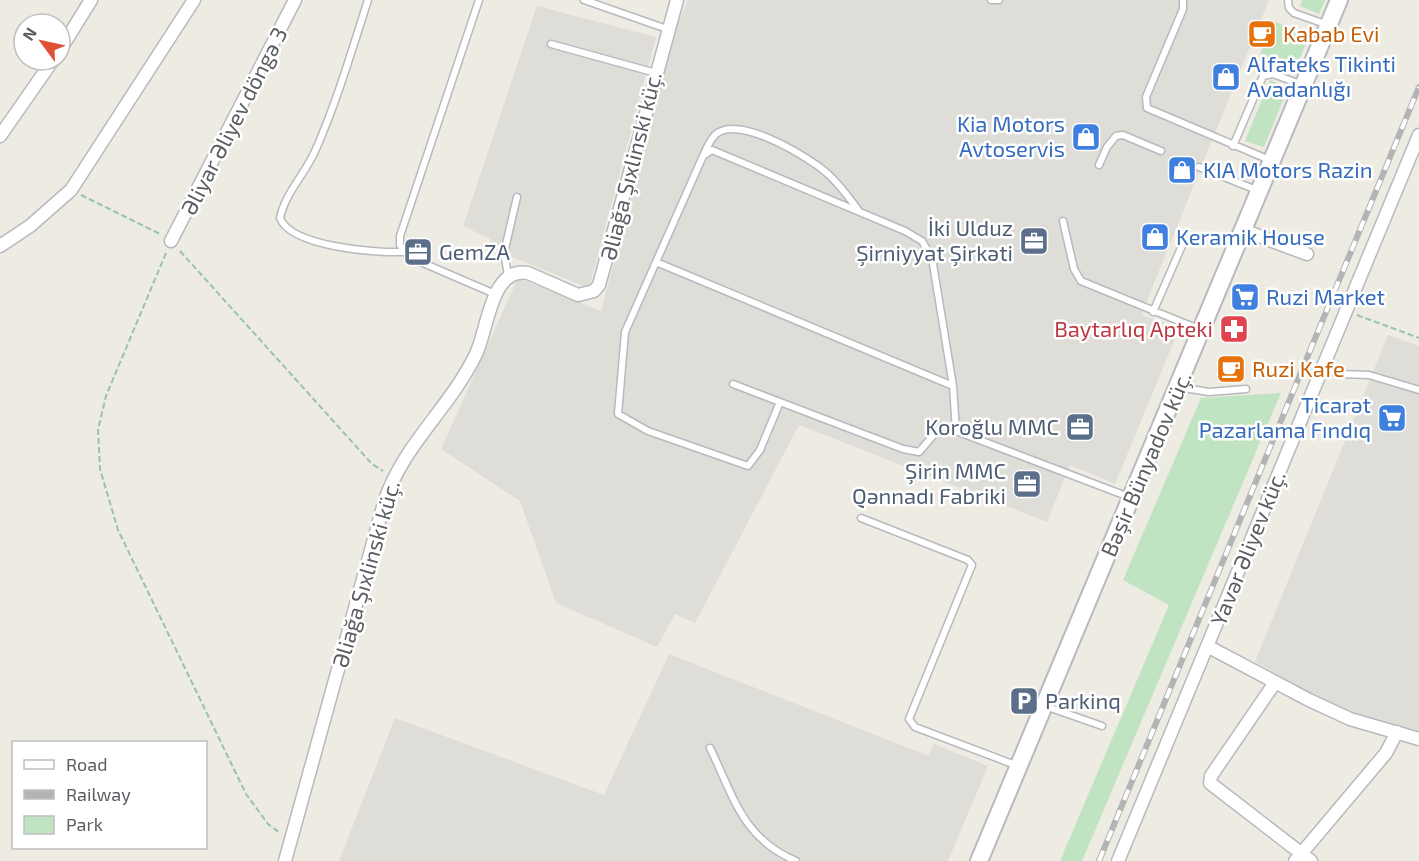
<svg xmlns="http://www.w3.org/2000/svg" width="1419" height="861" viewBox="0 0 1419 861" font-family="'Exo 2',sans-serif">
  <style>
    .industrial { fill: #deddd7 }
    .green { fill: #c0e3c2 }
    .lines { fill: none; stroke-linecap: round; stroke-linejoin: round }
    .lane-casing { stroke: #b7b9be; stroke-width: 9 }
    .street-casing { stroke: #b7b9be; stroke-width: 15 }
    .secondary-casing { stroke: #b8bac0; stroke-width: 20 }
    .path { stroke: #99c3a9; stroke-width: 2; stroke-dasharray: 6 3; stroke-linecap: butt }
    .lane { stroke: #fff; stroke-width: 6 }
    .street { stroke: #fff; stroke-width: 12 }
    .secondary { stroke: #fff; stroke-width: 16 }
    .rail-casing { stroke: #b3b4b4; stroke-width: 6 }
    .rail { stroke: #fff; stroke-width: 4; stroke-dasharray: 11; stroke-linecap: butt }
    .labels { text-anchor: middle; stroke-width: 5; stroke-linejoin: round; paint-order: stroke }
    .food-label { font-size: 22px; fill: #c56008; stroke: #fff; text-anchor: start }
    .shop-label { font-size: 22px; fill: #366cbe; stroke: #fff; text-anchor: start }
    .street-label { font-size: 22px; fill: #5a5d62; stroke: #fff }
    .service-label { font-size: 22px; fill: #4e5e75; stroke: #fff; text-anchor: end }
    .health-label { font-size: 22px; fill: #be3a42; stroke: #fff; text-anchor: end }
  </style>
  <rect width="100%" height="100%" fill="#edebe2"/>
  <path class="industrial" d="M688,0H1269L1144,308L1142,315L1179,329L1115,484L1070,465L1047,522L799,425L695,623L675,614L657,647L556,603L520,501L441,449L518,278L601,311L676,28Z
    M537,6L656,37L590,284L584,286L490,248V239L463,226Z
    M1388,335L1419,346V734L1348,713L1255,662Z
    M669,654L929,756L934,744L988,766L948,861H339L395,718L604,795Z"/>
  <path class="green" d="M1302,0H1325L1319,14L1300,6Z
    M1273,21L1309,36L1296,68L1260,54Z
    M1270,80L1288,88L1264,147L1245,141Z
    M1281,393L1082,861H1060L1169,605L1123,580L1201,398Z"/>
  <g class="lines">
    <g class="lane-casing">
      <path id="lane" d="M368,0C352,50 337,101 316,149C306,173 285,193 280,218C291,247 376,253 404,252
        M479,0L400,236V245L409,257L495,294
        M584,0L667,29
        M991,0H999
        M1183,0V9L1146,97L1147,108L1272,161
        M1288,0L1289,8L1294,13L1328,25
        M551,44L656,73
        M1233,146L1263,76L1273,74L1303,85
        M704,154C707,148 710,139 716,134C739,116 798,152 818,166C835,178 847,195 859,211
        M1099,165L1107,147L1116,136L1123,135L1161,151
        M1199,167L1259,191
        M1063,221L1074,269L1081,281L1201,330
        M656,262L953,386
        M508,275L504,253L517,197
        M1153,312L1184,241
        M1323,369L1340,374L1369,375L1419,390
        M733,384L903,449L919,452L941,426L956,431
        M1178,387L1209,392L1246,389
        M780,402L760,450L748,466L648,431L618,414L625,332L703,156L712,150L905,231L922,241L932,258L953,386L956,431L1129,497
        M861,518L968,560L972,565L909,719L915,727L1018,766
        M1045,706L1102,726
        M710,748C734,797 742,838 796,861"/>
    </g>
    <g class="street-casing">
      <path id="street" d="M60,50L91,0
        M0,136L53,60
        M1243,230L1307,254
        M171,241L295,0
        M0,246L30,226L71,190L194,0
        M1207,646L1309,700L1350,719L1419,739
        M1274,684L1211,776L1210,783L1311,861
        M285,861L384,503C402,446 450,408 476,354C488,329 491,266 528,273L578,295L594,291L599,285L677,0
        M1118,861L1419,135
        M1295,861L1386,753L1397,732"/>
    </g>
    <g class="secondary-casing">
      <path id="secondary" d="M979,861L1339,0"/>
    </g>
    <path class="path" d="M81,195L160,234
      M180,251L372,464L383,471
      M166,253L106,396L98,430L100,469L118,530L246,794L268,824L280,833
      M1357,315L1419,338"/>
    <use href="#lane" class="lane"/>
    <use href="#street" class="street"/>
    <use href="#secondary" class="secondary"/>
    <g class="rail-casing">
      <path id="rail" d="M1099,861L1419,87"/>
    </g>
    <use href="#rail" class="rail"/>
  </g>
  <defs>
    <g id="cafe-square" transform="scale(1.5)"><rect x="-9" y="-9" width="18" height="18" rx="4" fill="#e8710a" stroke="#fff"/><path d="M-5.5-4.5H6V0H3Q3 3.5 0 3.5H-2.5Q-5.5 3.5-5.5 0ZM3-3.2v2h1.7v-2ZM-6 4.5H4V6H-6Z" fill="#fff"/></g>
    <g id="shop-square" transform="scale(1.5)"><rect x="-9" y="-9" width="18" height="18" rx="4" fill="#3f7fe0" stroke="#fff"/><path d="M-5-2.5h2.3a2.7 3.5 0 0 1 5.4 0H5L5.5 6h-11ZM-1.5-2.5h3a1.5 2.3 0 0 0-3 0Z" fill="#fff"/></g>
    <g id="office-square" transform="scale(1.5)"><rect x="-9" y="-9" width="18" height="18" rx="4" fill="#5c6f8a" stroke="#fff"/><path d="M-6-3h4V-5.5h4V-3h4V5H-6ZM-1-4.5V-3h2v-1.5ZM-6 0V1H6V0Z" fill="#fff"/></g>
    <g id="supermarket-square" transform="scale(1.5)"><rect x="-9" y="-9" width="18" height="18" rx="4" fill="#3f7fe0" stroke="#fff"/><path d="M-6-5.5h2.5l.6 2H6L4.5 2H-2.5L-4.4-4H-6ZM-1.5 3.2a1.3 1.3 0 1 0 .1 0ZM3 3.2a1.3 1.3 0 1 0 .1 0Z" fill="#fff"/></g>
    <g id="pharmacy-square" transform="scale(1.5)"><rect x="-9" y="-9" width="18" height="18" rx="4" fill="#e0444e" stroke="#fff"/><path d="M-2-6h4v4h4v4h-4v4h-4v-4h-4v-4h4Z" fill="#fff"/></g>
    <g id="parking-square" transform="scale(1.5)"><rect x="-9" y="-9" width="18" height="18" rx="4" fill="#5c6f8a" stroke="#fff"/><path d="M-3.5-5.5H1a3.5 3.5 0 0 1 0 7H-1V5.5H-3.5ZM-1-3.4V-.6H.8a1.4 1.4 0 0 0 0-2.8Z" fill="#fff"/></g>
  </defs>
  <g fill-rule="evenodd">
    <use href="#cafe-square" x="1262" y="34"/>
    <use href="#shop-square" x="1226" y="77"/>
    <use href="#shop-square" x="1086" y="137"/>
    <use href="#shop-square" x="1182" y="170"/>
    <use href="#shop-square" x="1155" y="237"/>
    <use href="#office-square" x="1034" y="241"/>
    <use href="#office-square" x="418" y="252"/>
    <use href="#supermarket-square" x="1245" y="297"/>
    <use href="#pharmacy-square" x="1234" y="329"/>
    <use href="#cafe-square" x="1231" y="369"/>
    <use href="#supermarket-square" x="1392" y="418"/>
    <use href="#office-square" x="1080" y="427"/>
    <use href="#office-square" x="1027" y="484"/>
    <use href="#parking-square" x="1024" y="701"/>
  </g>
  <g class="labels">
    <g class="food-label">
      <text x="1283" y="42">Kabab Evi</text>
      <text x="1252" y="377">Ruzi Kafe</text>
    </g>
    <g class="shop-label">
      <text x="1247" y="72">Alfateks Tikinti<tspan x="1247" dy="25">Avadanlığı</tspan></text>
      <text x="1065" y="132" text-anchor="end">Kia Motors<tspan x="1065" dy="25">Avtoservis</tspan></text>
      <text x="1203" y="178">KIA Motors Razin</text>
      <text x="1176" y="245">Keramik House</text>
      <text x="1266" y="305">Ruzi Market</text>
      <text x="1371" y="413" text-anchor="end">Ticarət<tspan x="1371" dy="25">Pazarlama Fındıq</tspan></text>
    </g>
    <g class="street-label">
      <text transform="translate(234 121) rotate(-63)" y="8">Əliyar Əliyev döngə 3</text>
      <text transform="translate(631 166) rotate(-76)" y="8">Əliağa Şıxlinski küç.</text>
      <text transform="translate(1146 464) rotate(-67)" y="8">Bəşir Bünyadov küç.</text>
      <text transform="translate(1248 548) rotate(-68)" y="8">Yavər Əliyev küç.</text>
      <text transform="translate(366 574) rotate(-74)" y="8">Əliağa Şıxlinski küç.</text>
    </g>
    <g class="service-label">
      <text x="1013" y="236">İki Ulduz<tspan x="1013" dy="25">Şirniyyat Şirkəti</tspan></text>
      <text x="439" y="260" text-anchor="start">GemZA</text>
      <text x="1059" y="435">Koroğlu MMC</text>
      <text x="1006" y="479">Şirin MMC<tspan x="1006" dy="25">Qənnadı Fabriki</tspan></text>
      <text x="1045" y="709" text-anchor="start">Parkinq</text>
    </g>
    <g class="health-label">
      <text x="1213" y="337">Baytarlıq Apteki</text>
    </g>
  </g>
  <rect x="12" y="741" width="195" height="108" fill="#ffffff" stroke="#bdbec0" stroke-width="1.5"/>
  <rect x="24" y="760" width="30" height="9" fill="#ffffff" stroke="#bdbec0" stroke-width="1.5"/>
  <text x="66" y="771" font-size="18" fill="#5a5d62">Road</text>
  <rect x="24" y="790" width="30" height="9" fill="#b3b4b4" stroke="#bdbec0" stroke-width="1.5"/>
  <text x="66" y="801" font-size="18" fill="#5a5d62">Railway</text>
  <rect x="24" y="816" width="30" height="18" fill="#c0e3c2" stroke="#bdbec0" stroke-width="1.5"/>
  <text x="66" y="831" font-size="18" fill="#5a5d62">Park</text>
  <g transform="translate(42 42) rotate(303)"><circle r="28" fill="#ffffff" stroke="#bdbec0" stroke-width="1.5"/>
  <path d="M0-4.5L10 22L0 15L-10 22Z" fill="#e05035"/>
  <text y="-9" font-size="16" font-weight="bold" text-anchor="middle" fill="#5a5d62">N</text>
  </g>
</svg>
